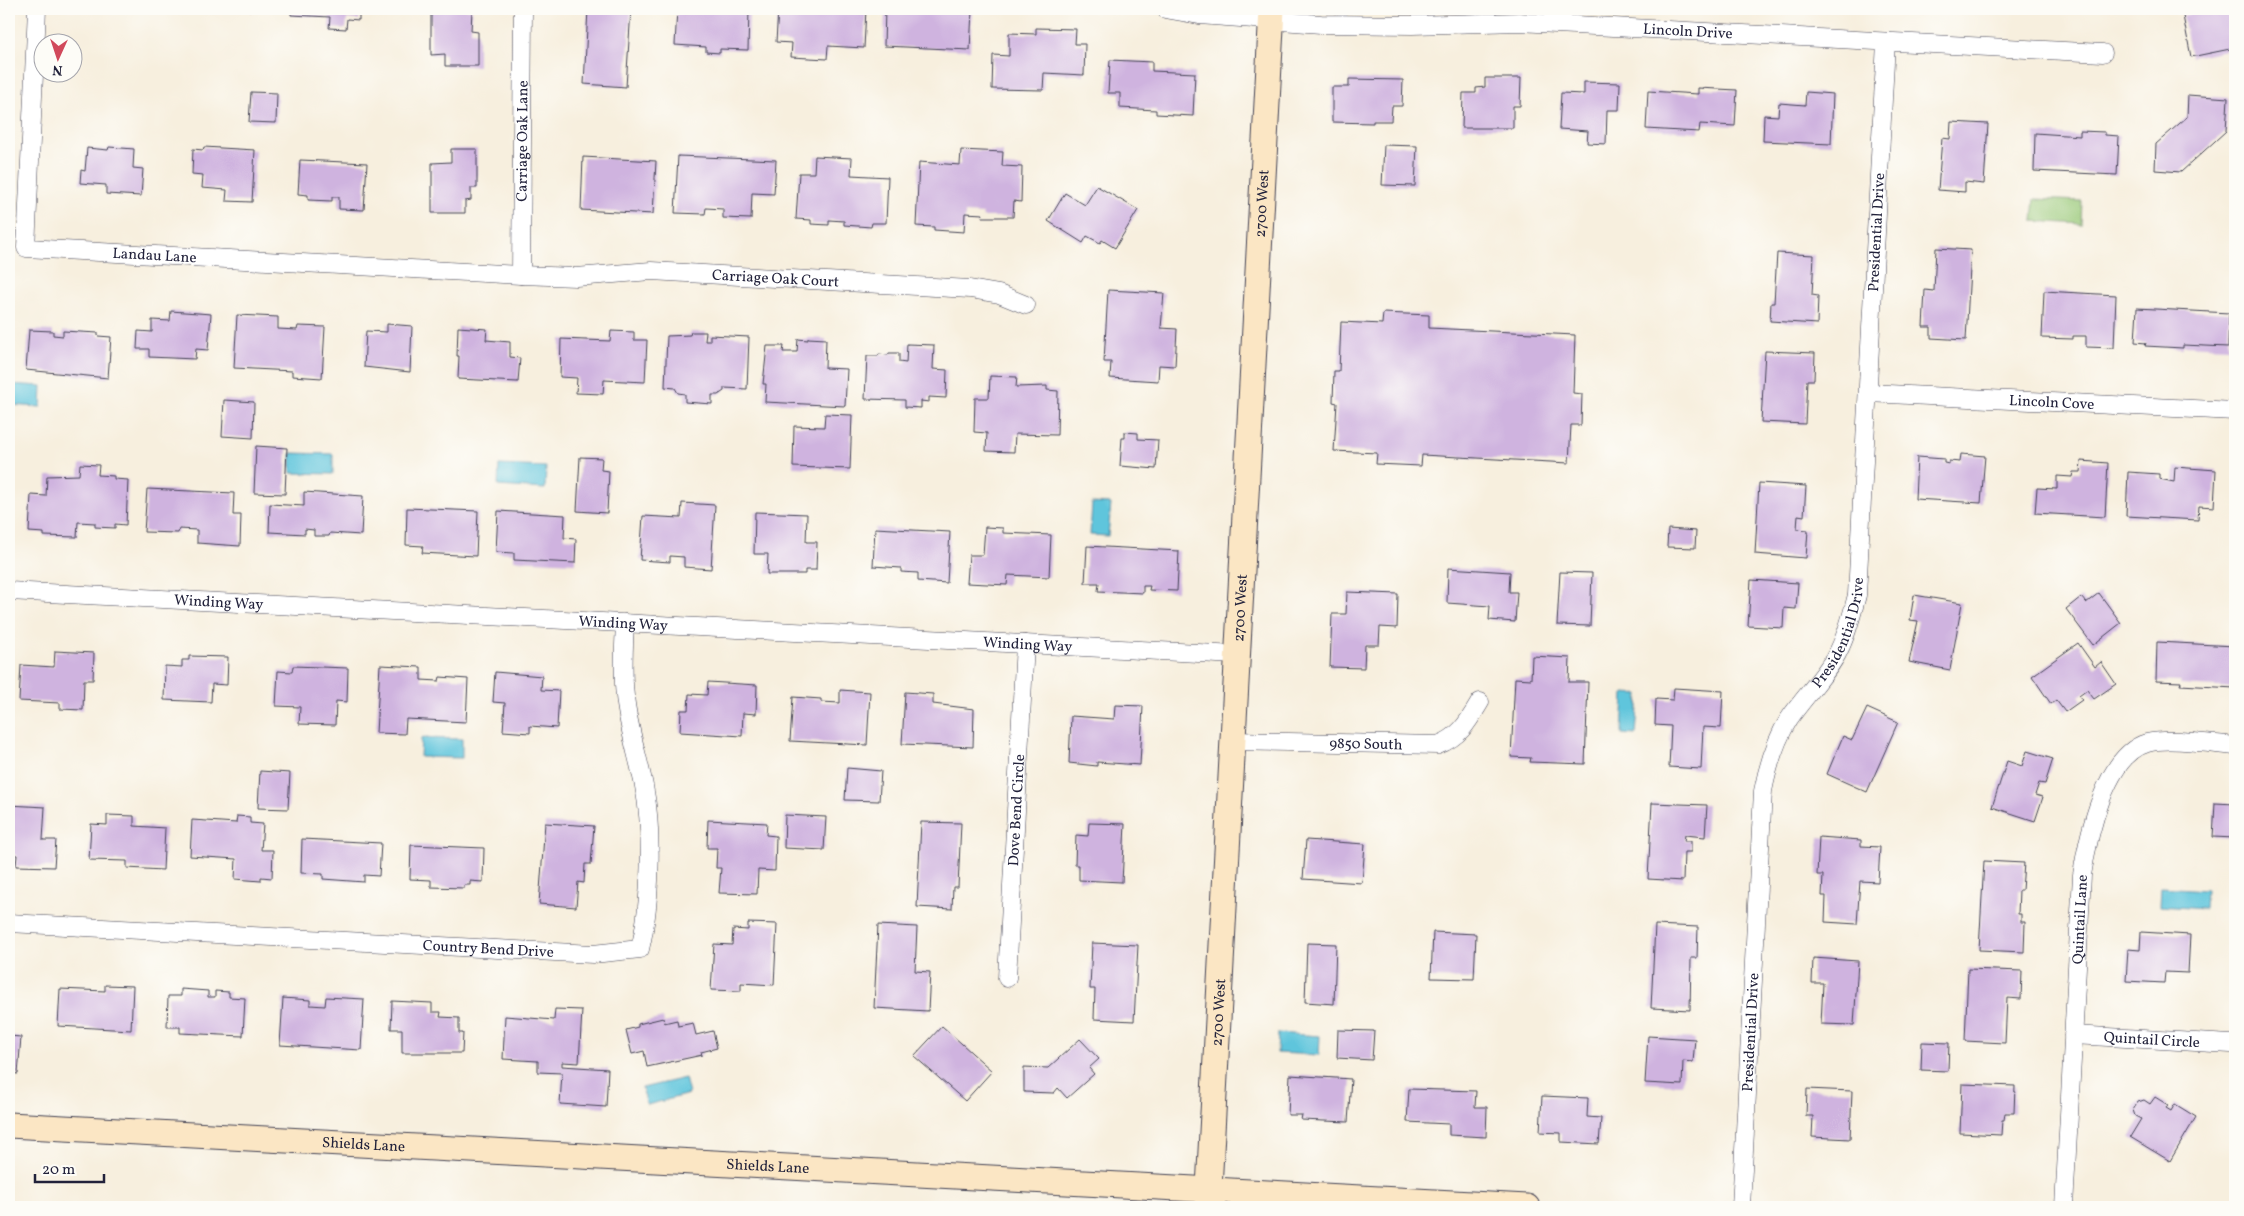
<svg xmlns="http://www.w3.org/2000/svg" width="2244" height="1216" viewBox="0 0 2244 1216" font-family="Vollkorn,serif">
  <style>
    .green { fill: #98c877; stroke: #5d7559 }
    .water { fill: #5fc5dc; stroke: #40748c }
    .building { fill: #cfb3df }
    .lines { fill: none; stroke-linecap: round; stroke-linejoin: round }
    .minor-casing { stroke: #424153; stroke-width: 19 }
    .secondary-casing { stroke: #424153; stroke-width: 27 }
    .minor { stroke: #fff; stroke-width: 18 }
    .secondary { stroke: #fbe6c4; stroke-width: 25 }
    .labels { text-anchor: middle; stroke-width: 4; stroke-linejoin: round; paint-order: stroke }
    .street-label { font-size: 15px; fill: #22223b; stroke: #fdfcf7 }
  </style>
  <rect width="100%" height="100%" fill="#fdfcf7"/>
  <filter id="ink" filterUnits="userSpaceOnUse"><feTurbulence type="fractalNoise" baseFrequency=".02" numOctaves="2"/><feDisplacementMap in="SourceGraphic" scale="10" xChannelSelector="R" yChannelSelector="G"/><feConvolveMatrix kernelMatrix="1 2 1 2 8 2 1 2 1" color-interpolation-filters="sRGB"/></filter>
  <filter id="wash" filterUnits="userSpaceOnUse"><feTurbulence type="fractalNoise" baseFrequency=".0096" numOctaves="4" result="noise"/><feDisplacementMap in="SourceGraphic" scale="20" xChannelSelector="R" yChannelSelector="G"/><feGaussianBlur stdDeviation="1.12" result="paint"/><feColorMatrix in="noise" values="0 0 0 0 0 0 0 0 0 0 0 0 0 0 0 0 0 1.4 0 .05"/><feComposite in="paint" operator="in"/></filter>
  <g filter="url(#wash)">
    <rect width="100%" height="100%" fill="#f7efde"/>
    <path class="green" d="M2035,199L2082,201L2081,224L2033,221Z"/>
    <path class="water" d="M9,384L42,386L41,407L9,405Z
      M291,453L333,454V474L291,473Z
      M499,465L546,467L545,489L498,486Z
      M1092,503L1111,504L1108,536L1090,535Z
      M1624,693L1639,694L1636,735L1622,734Z
      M421,738L462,739V758L420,757Z
      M2161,887L2206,890L2205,909L2160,906Z
      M1278,1033L1320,1036L1319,1055L1277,1053Z
      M685,1078L689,1094L647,1105L642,1088Z"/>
    <g id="blocks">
      <path class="building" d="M241,9H254V11L241,10Z
        M291,9H359V20L347,19L346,29L329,28L330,17L291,15Z
        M431,9H472L471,31L478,32V66H445V54L431,55Z
        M588,9H631L626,87L584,84Z
        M677,9H749L748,50L720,49V53L706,52V47L675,45Z
        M778,9H866L864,48L828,46L827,59L791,57L792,43L776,42Z
        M885,9L972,10L970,50L884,46Z
        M2191,9H2235V48L2191,57L2183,16L2192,13Z
        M1036,28L1076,29L1075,44H1085L1084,75L1044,73L1043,90L992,89L993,55L1009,56V33L1036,34Z
        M1110,60L1152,62V71L1195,73L1193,116L1156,114V110L1120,108V93H1108Z
        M1485,78H1521L1520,106H1513V128H1462L1463,93H1476V88L1485,87Z
        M1349,79L1403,80L1402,106H1392L1391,121H1373V123L1332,122V87H1349Z
        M1584,82L1620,83L1619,110H1607L1606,144L1587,143L1588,131L1559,129L1561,93L1584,94Z
        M1698,88L1737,90L1735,126L1700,124L1699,132L1646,129L1648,91L1698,94Z
        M251,92L277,93L276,123L249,122Z
        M1806,92L1833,94L1831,144L1763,141L1764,115L1778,116L1779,103L1805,105Z
        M2188,95L2228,98L2226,131L2181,172L2155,170L2156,144L2187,117Z
        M1951,122L1988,124L1984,184L1965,182V192L1938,190L1942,138L1950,139Z
        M2080,131L2105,132V135L2119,136L2117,175L2034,171L2035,133L2080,136Z
        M1384,145L1417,146L1415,186L1382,185Z
        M109,147L134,149L133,168L143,169L141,196L106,194V185L80,183L81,170L85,171L87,148L108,150Z
        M204,147L255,150L252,202L226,201L227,190L202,188L203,175L192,174L193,149L203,150Z
        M451,149H477V188H471V200L465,201V213H432V163L451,162Z
        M961,150L1003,152L1002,166L1022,167L1021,202L1014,201L1013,217H982L983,214L965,213L964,232L934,230V227L916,226L919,162L960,165Z
        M678,156L776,160L774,194L752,193L751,219L723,218V209L706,208L705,214L675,213Z
        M815,156L852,158L851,175L888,177L886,223H872L871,227L844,225V221L829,220V225L811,224V220L796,219L799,173H814Z
        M583,157L656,161L653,214L581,210Z
        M300,160L367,163L364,210L339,209V197H332V201L308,200V195L298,194Z
        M1097,186L1138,210L1115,248L1102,240L1100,243L1087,236L1083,243L1048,221L1065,193L1085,205Z
        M1936,248L1971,250L1966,340L1931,338V327H1923L1925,290L1934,291Z
        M1777,253L1814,255L1812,295L1818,296L1817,324L1770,321L1771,303H1774Z
        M1108,290L1164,293L1161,328L1177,329L1175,366L1159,365L1158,381L1110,378L1111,362H1104Z
        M2044,291L2116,295L2114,348L2086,347V336H2073V339L2042,338Z
        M2137,308L2229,313L2228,347L2183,345V348L2145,346L2146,343L2135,342Z
        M171,311L211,314L208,350L196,349L195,359L149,357V349H137L138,331L152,332V320L170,321Z
        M1383,313L1429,315V328L1575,335L1573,393L1582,394L1581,425H1571L1569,463L1422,455L1421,466L1376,464L1377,453L1334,451L1337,403L1333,402L1334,371H1339L1341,322L1382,324Z
        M237,315L278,317V329L297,330L298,326L325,327L322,378L292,376V371L234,368Z
        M387,324L412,326L410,372L364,367L366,331L387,332Z
        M458,327L487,329L486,340L510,342V357L520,358L518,382L458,379L459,356H457Z
        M29,330L53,331V335L63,336V331L98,333V336L111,337L108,378L26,370Z
        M611,331L634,332V340H647L645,382L604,380L603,394L576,393L577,378L560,377L561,339L610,341Z
        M691,332H706L705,341H710V335L749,337L747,389L724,388V391L718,395H712V404L685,402V394L678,393L675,388L665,387L667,336L690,335Z
        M808,338L826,339L825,368L847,369L845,406L765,402L766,384H763L767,346H784L783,352H797L798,339L808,340Z
        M907,344L934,345L933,369L947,370L946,398L929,397V402L921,401V408L905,407V400L865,399L867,356H878L879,354L888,355L889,353H899V362L906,363Z
        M1765,351L1815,353L1814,380H1807L1805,424L1761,422Z
        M990,376L1017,377L1016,387L1047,386V390L1058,391L1057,435L1015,434L1014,452L986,451L987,433L974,432L975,398H989Z
        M224,400L254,402L253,438L222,436Z
        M825,414L852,415L850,469L793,467L794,426L824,427Z
        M1125,432L1138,433V439L1158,440L1156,469L1120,466L1122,438H1125Z
        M256,446L287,448L285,494L254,493Z
        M1961,454L1985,456L1981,503L1915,499L1917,457L1944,459V463L1949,464V461L1960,462Z
        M580,457L602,458L601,470L609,471L607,513L577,511Z
        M2081,461L2108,463L2105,517L2035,513L2037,488L2057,489V476L2072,477L2073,472H2080Z
        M80,464L99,465L98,475L114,476V479L128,480L126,525L115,524V528L95,527V523L78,522L77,537L44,536V533L29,532L31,495L46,496L47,476L79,475Z
        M2175,467L2216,470L2214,507L2199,506L2198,520L2126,516L2128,472L2159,474V479L2174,482Z
        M1759,483L1806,486L1804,516L1798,515L1797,529L1808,530L1806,558L1755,554Z
        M147,489L234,493L233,515H241L240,546L197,543V530L179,529L178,533L144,532Z
        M304,492L363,496L361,535L330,533L329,536H314V530L305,529V534L269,532L270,504L304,506Z
        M682,503L715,505L711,569L684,567V557L670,556V562L640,560L643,516L681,518Z
        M407,508L478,511L476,556L422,553L423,546L406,545Z
        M498,511L565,515L564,538L576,539L575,563L514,560V553L496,552Z
        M755,512L807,514L806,542H817L816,570H805V574H767L768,554H754Z
        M985,527L1003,528V533L1051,535L1049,577L1008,575L1007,585L967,583L969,555H983Z
        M875,528L950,532L947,583L918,581V573L901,572V568L873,566Z
        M1668,529L1696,531L1695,548L1667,547Z
        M1087,546L1179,551L1177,591L1149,590L1150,586H1143V593L1098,591L1099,583H1085Z
        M1448,568L1510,572L1509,592H1517L1515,622L1489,620L1490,606L1447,603Z
        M1560,572L1592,573L1590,626L1557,625Z
        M1751,580L1798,583L1796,609L1784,608L1783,628L1748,626Z
        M1347,592L1398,594L1397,628L1380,627L1379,645H1365L1364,668L1330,667L1332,614H1346Z
        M2099,593L2121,623L2093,645L2066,609L2081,597L2086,603Z
        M1914,595L1962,603L1950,670L1909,662L1918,621L1910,620Z
        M2157,642L2235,646V688L2180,685L2181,682L2156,681Z
        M2078,643L2095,667L2101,662L2116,684L2094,699L2087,690L2079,696L2082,700L2065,712L2056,700L2051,704L2032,676Z
        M55,651L94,653L93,680H84L83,710L60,709V703L19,701L21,665L54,667Z
        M189,656L228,657L227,685L212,684L211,702L164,700L165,666L182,667V660H189Z
        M1532,656L1570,658L1569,682H1588L1585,764L1530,762L1531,758L1511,757L1515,678L1531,679Z
        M380,665L421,667V680L439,681L440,677L468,679L466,722L406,719L405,734L376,733Z
        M293,666L348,668L347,702L336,701L335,725L299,724L300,707L276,706L278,671L292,672Z
        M495,672L542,676L541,690L559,691L557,728L530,726V733L503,731L505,703L493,702Z
        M708,682L757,685L756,714L743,713L742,736L680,732L681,710H688L689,694L707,695Z
        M1674,688L1723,691L1721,728L1703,727L1701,769L1669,767L1671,726L1655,725L1656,699L1673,700Z
        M840,690L870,692L867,745L790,741L793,697L821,699V702L840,703Z
        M905,692L933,694V704L974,709L973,747L902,744Z
        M1115,705L1143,706L1140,765L1097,762V766L1069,763L1071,716L1114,719Z
        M1867,708L1898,722L1867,792L1827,774L1843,736L1852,740Z
        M2027,751L2053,759L2045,784L2039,783L2035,795L2043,797L2035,821L1992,807L2007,761L2022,766Z
        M847,768L881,771L879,801L845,800Z
        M260,771L290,773L288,809L258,808Z
        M1652,803L1707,805L1705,837L1685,835L1684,841H1691V852H1684L1683,881L1648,879Z
        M2215,803L2235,804V838L2213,837Z
        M9,805L45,807L43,840H56L54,867L16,866L17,855L9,854Z
        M107,815L134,816V826L165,828L163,870L127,868V861L89,860L91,824L107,825Z
        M785,815L826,817L824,850L784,848Z
        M237,816L250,817V823L263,824L261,850H273L272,878L261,877V881L235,879L236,859L190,856L192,820L236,823Z
        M708,820L767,823L766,835L776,836L775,871L758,870L757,894L719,893L721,868H716L717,848H707Z
        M921,822L961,823L958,887H953L952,909L917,907Z
        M545,823L594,826L591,864H585L584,883L578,882L576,907L539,904Z
        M1089,823L1125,824L1122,882L1079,880V865H1075L1076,835L1088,836Z
        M1819,837L1861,840V846L1880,847L1878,882L1860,881L1857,924L1825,922L1826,896H1822L1823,875H1817Z
        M302,839L381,843L379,876L364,875V882L323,879V874L301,873Z
        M1306,840L1365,844L1362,883L1303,879Z
        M411,845L484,848L483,882L470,881V885H464V888L431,887V880L410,879Z
        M1984,861L2024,863L2022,890H2019L2018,914H2021V922H2025L2024,952L1979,950Z
        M748,923L777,924L774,985L741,983V991L711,990L714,944L732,945L733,929L748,930Z
        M878,925L917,927L915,971L930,972L928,1011L874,1008Z
        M1655,925L1698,927L1697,958H1691L1690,1010L1651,1008Z
        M1433,932L1476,934L1474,979L1431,978Z
        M2141,932L2190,935L2188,973L2165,972L2164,983L2126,981L2128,949L2140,950Z
        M1092,943L1138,945L1134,1021L1094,1019L1095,989H1090Z
        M1307,943L1336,944L1334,1004L1305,1002Z
        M1813,958L1858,961L1854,1025L1821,1024L1823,983H1812Z
        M1968,969L2022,971L2021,999L2007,998L2005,1043L1965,1041Z
        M105,985L133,986L131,1030L58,1026L60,989L105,991Z
        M181,989L208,991V997H215V991L229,992V997L245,998L243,1036L180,1033V1027H167L168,996H181Z
        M326,997L364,999L361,1050L280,1045L283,998L310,1000V1005L325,1006Z
        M392,1001L432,1003V1012H441L440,1017L459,1018V1033H463L462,1053H402V1029H391Z
        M555,1009L582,1010L579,1063L562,1062V1066L608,1069L606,1107L560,1104L562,1073L538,1072V1061L503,1059L505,1016L554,1020Z
        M663,1018L664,1023L677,1020L678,1026L693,1023L696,1035L713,1031L717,1048L701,1052L702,1055L647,1067L644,1051L632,1054L626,1030L638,1027V1024Z
        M942,1026L992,1071L965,1101L914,1056Z
        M1338,1030L1374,1031L1372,1060L1337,1058Z
        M9,1036L21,1037L18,1074L9,1073Z
        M1648,1036L1695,1039L1693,1062L1683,1061L1682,1085L1645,1083Z
        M1080,1039L1099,1059L1089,1068L1094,1074L1067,1098L1058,1088L1054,1093L1024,1092V1067L1048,1068Z
        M1922,1042L1949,1043L1948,1071L1921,1070Z
        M1290,1075L1351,1079L1348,1122L1301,1120L1302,1115H1288Z
        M1962,1084L2015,1086L2014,1113H2005L2004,1120H2002L2001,1135L1960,1133Z
        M1409,1089L1476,1091L1475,1107H1487L1486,1137L1449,1135V1124L1407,1122Z
        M1807,1089L1852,1091L1850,1139L1812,1137L1813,1116H1806Z
        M1542,1096L1588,1098L1587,1117L1601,1118L1599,1144L1561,1142V1133L1540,1132Z
        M2155,1097L2168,1105L2166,1108L2171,1111L2175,1104L2196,1117L2170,1161L2130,1137L2141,1119L2135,1116L2133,1110L2138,1102L2144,1100L2150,1104Z"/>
    </g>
  </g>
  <g filter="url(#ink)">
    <use href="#blocks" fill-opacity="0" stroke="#424153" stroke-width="1"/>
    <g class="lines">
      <g class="minor-casing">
        <g id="minor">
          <path id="s1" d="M37,9L26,248L521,275L576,277L651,271L970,289L999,294L1026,305"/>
          <path id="s2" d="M1165,9L1199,15L1321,24L1412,25L1519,22L2103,53"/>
          <path id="s3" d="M521,275L523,9"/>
          <path id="s4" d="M1868,393L2235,411"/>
          <path id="s5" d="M9,591L1237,655"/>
          <path id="s6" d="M1232,741L1438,745C1460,737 1468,722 1480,702"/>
          <path id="s7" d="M9,923L593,954L640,949C651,904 653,831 644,786C638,756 628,727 625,696C622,672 624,647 625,623"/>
          <path id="s8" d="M1007,978L1025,644"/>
          <path id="s9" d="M2073,1035L2231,1044"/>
          <path id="s10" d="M1741,1207L1763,791C1768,766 1775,741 1789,719C1803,698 1829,672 1839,650C1848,632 1852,614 1857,595L1886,42"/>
          <path id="s11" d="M2064,1207L2082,875C2088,837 2105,755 2147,743C2168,737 2212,744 2235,746"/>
        </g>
      </g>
      <g class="secondary-casing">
        <g id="secondary">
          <path id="s12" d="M9,1125L1527,1207"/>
          <path id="s13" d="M1208,1207L1272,9"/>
        </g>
      </g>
      <use href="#minor" class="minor"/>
      <use href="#secondary" class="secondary"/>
    </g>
  </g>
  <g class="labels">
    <g class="street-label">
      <text dy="5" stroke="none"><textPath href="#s2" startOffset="524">Lincoln Drive</textPath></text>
      <text dy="5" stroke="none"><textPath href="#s3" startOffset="134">Carriage Oak Lane</textPath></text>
      <text dy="5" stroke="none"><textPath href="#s13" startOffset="1005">2700 West</textPath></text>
      <text dy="5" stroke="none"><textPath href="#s10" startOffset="1000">Presidential Drive</textPath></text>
      <text dy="5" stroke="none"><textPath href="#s1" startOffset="368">Landau Lane</textPath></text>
      <text dy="5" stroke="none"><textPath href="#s1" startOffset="990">Carriage Oak Court</textPath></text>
      <text dy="5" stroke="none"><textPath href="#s4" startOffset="184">Lincoln Cove</textPath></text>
      <text dy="5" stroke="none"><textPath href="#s5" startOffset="210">Winding Way</textPath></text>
      <text dy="5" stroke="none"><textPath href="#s13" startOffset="600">2700 West</textPath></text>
      <text dy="5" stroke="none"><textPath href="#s5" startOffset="615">Winding Way</textPath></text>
      <text dy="5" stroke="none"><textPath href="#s10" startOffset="595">Presidential Drive</textPath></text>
      <text dy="5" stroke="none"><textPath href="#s5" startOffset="1020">Winding Way</textPath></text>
      <text dy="5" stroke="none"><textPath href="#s6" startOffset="134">9850 South</textPath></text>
      <text dy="5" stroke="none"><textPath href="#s8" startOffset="168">Dove Bend Circle</textPath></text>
      <text dy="5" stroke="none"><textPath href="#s11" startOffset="288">Quintail Lane</textPath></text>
      <text dy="5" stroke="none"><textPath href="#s7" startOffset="480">Country Bend Drive</textPath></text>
      <text dy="5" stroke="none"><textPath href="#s13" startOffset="195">2700 West</textPath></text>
      <text dy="5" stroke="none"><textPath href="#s10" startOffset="175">Presidential Drive</textPath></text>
      <text dy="5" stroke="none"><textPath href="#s9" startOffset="79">Quintail Circle</textPath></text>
      <text dy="5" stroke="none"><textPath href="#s12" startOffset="355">Shields Lane</textPath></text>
      <text dy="5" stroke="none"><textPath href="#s12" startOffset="760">Shields Lane</textPath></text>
    </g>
  </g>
  <rect width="2244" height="1216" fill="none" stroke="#fdfcf7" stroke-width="30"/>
  <g transform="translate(58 58) rotate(183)"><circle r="24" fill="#fdfcf7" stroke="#a5a5ac"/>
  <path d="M0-4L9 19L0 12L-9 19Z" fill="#d1495b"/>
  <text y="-8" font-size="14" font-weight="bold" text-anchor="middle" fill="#22223b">N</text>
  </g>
  <path d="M35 1174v8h69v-8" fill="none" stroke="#22223b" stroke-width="2.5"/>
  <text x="42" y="1174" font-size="15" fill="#22223b" stroke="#fdfcf7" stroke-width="4" paint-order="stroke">20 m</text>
</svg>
